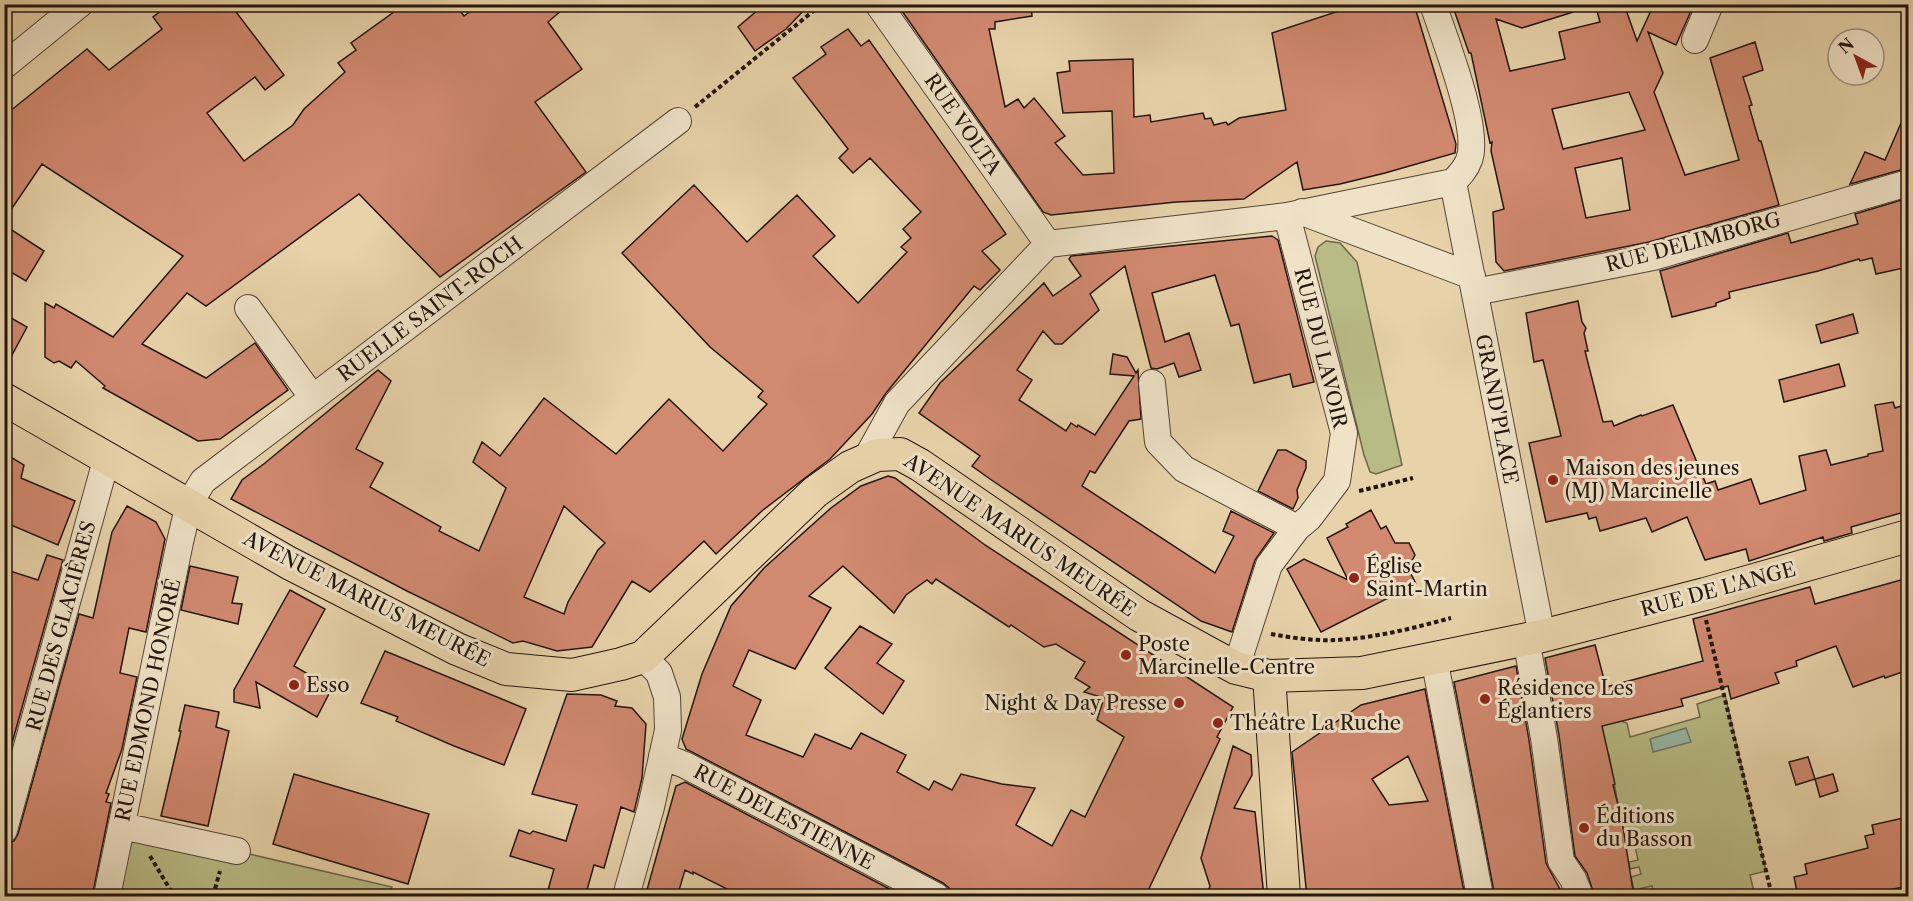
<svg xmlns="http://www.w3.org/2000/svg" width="1913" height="901" viewBox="0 0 1913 901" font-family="'Libre Caslon Text',serif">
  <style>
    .green { fill: #b8bb86; stroke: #6e684a; stroke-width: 1.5 }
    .water { fill: #97b8a5; stroke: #697769; stroke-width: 1.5 }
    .building { fill: #d18970; stroke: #23160f; stroke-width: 1.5; fill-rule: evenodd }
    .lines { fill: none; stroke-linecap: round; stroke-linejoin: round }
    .minor-casing { stroke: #544536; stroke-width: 28 }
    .major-casing { stroke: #23160f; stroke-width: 34 }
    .path { stroke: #23160f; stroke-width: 4; stroke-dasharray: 4.5 3; stroke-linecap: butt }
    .minor { stroke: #efe2c7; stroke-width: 26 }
    .major { stroke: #e7d2a9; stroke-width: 32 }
    .poi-dot { fill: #8f2418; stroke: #efe2c7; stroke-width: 2 }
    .labels { text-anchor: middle; stroke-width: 6; stroke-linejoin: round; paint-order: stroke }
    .street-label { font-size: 20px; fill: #23160f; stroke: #efe2c7 }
    .poi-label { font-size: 20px; fill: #23160f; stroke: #efe2c7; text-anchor: start }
  </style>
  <rect width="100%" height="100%" fill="#e7d2a9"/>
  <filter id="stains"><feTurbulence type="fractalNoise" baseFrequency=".00333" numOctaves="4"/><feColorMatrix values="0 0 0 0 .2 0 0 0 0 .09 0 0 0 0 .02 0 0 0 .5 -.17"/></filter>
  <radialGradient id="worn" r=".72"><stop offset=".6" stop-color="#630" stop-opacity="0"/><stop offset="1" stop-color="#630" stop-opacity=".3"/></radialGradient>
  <path class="green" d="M1326,241L1340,243L1357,262L1402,465L1376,474L1370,472L1364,455L1315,256L1318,247Z
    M1725,695L1766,871L1750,875L1755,896H1654L1652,886L1634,890L1631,877L1641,874L1639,867L1630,869L1629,862L1638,860L1635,846L1626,847L1609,755L1596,727L1620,721L1627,723L1630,737L1700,717L1697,704Z
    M122,826L154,832L392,887L389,896H107Z"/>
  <path class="water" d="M1686,728L1691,742L1653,752L1650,739Z"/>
  <path class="building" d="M170,4H230L284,75L265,90L255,77L207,113L244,161L293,125L304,109L345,72L338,63L356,50L351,43L405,4H455L464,16L480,4H569L548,22L582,69L535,102L586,172L440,277L359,194L206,306L187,293L142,344L206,378L255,343L288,390L220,439L198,441L103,388L105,386L76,361L71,368L59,361L54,363L45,357V303L54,308L56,304L113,337L183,256L42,164L4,220V116L87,49L109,70L162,29L153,17Z
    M765,4H810L786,29L755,51L738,27Z
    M897,4H1031L1032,16L995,22V29H989L1005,107L1018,99L1024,108L1034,98L1065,136L1055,143L1083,175L1114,173L1112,111L1063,113L1057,73L1070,71L1069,61L1133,59L1134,117L1150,115L1151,122L1203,113L1205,119L1211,118L1214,125L1226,122L1228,125L1239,118L1286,110L1272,33L1345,9L1344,4H1414L1456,144L1455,153L1385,173L1340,184L1303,190L1297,162L1244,199L1176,202L1051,215L1043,212Z
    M1452,4H1582L1583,9L1522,28L1496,19L1510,71L1565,59L1559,32L1600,22L1595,4H1624L1637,41L1654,4H1694L1676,45L1648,32L1663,73L1654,92L1685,175L1739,160L1710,58L1755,42L1763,70L1743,77L1752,105L1749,106L1759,141H1761L1779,205L1649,242L1504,271L1496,262L1493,212L1504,209L1491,151L1492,142L1490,143L1471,53H1469ZM1629,92L1645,130L1563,149L1552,109ZM1622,158L1630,210L1586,218L1575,168Z
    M848,29L861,46L869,40L1006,234L982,251L1000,270L980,290L974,286L886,393L872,414L830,459L763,510L716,554L704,541L650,592L632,581L592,647L557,651L523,641L513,643L407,591L231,499L242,480L265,463L378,370L391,381L356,449L383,463L370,487L441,527L439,531L479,551L506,488L473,462L482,442L500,456L544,398L616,454L669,399L723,451L767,404L758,397L763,391L710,347L622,253L694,185L747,242L797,195L835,236L813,256L858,303L907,252L901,247L911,238L903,229L921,212L870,158L853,173L839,158L848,149L793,78L826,54L821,47ZM564,506L605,543L598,550L568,602L564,614L524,597Z
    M1908,107V168L1850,184L1865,152L1885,160Z
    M1908,198V267L1876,274L1872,258L1860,261L1859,259L1818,271L1729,292L1730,298L1716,303V306L1672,317L1660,271L1788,233L1791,243L1858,224L1855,214Z
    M4,225L44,251L26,281L4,268Z
    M1272,236L1278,240L1314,382L1293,387L1290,374L1254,383L1239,324L1231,326L1215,275L1152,293L1165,342L1189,333L1201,370L1179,377L1174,363L1157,369L1151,368L1125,266L1090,294L1099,310L1062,344H1055L1043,331L1017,370L1032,380L1019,400L1066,431L1071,423L1077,427L1078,425L1095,435L1134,376L1110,374L1113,354L1127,357L1136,373L1138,370L1141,419L1129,421L1095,473L1090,471L1082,486L1215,573L1234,536L1223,531L1231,511L1274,533L1255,560L1232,632L1201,621L990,479L972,466L980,456L919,413L940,383L1044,283L1053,296L1081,276L1069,259L1071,256Z
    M1578,301L1582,322L1586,328L1584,333L1588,351H1585L1603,422L1612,421L1614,426L1641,415L1642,416L1673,405L1706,484L1715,481L1718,490L1751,479L1760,504L1806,490L1799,456L1826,450L1831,465L1868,456V454L1883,451L1875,405L1893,402L1895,408L1901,406L1904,428L1908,426V511L1851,527L1852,533L1824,541L1823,537L1749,561L1746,549L1705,560L1687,517L1652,532L1646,518L1600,531L1596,517L1589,519L1587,513L1546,522L1529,443L1561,436L1543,360L1534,362L1526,313Z
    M4,314L27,327L4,370Z
    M1853,314L1858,333L1821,343L1816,325Z
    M1839,364L1845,386L1784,402L1779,380Z
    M1278,450H1286L1306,461V468L1297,490L1298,498L1293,509L1258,491Z
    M4,453L24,465L21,478L75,501L58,545L4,522Z
    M888,476L895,478L985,545L1233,707L1217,737L1220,739L1145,897H951L949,888L943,883L686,749L682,739L702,674L731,606L764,568L831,508L861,486ZM843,566L894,613L906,595L927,580L932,584L936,579L1009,627L1011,625L1044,647L1056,644L1085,662L1075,678L1090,687L1084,692L1104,698L1097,720L1124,737L1085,817L1071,810L1052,846L1016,825L1035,788L1002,784L961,774L952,790L934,781L929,790L897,772L906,755L861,733L851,749L815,734L803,757L746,735L761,700L733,686L749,650L795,669L831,608L809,596Z
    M127,506L156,522L165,539L146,632L129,628L120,673L137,677L122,749L106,793L109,794L106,802L111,803L92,897H4L10,864L4,863V845L14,841L18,834L79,614L93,618L112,532Z
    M1371,510L1381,529L1386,526L1395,543H1409L1415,555L1408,568L1416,584L1321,632L1287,569L1304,559L1348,580L1327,538L1348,527L1346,524Z
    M47,555L63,560L4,772V569L38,580Z
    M190,566L238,577L232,603L242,604L238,624L181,610Z
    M1908,578V670L1885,678L1884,676L1853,687L1836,646L1796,661L1797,666L1775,673L1779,683L1731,699L1728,686L1681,699L1683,706L1602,726L1615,784L1613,785L1622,821L1634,897H1595L1587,873L1575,856L1559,735L1545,658L1595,645L1606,687L1703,661L1693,619L1810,587L1815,604Z
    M290,590L325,609L294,666L332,688L317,717L256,682L260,708L234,702V690Z
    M860,626L892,644L877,663L904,681L883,714L825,668Z
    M385,651L526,709L504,765L454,746L396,721L398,717L361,703Z
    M1516,666L1529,740L1546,863L1564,897H1495L1454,682Z
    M1425,689L1465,897H1420V895L1307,897L1292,752L1361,705ZM1408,756L1428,801L1389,805L1372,779Z
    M567,694L601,695L617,701L615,706L632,708L646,724L642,778L634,812L621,807L604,868L594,865L585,897H546L554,869L510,856L519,830L530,834L533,831L566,841L577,805L532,794Z
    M185,705L219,712L216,727L229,731L208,826L161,816L181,731H179Z
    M1233,746L1251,755L1252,775L1234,808L1255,812L1264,897H1206L1210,886L1201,858Z
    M1808,757L1815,779L1796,785L1789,762Z
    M294,774L429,814L408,884L273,844Z
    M1833,774L1838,791L1820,797L1815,779Z
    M685,782L905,897H743L693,872V874L685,870L677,897H645L676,786Z
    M1908,817V886L1855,897H1798L1794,877L1807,874L1805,864L1868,848L1865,836L1874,834L1872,825Z"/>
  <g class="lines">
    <g class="minor-casing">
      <path id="minor" d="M878,4L1048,244
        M1433,4C1444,38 1481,130 1469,160C1466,169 1459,176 1453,182
        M1695,40L1710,4
        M4,66L80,4
        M1453,182L1542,636
        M1302,212L1472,276
        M1475,292L1653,257L1908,183
        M248,308L313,398
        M1152,383L1158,442L1184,469L1297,528
        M865,461L897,403L1048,244L1287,216L1453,182
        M1526,639L1544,738L1561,861L1573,879L1580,896
        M1434,658L1480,896
        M1236,668L1269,565L1297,528L1309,518L1337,481L1344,433L1287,216
        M662,756L685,765L936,896
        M122,826L237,851
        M4,830L107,457
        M107,896L180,542L189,504L203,481L678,121
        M626,896L651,807L668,730L667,697L659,673L643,657"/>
    </g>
    <g class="major-casing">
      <path id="major" d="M4,399L289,563L457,649L506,669L572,675L621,664L643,657L815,492L850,467L877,455L900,454L920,465L1139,615L1236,668L1269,676L1362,673L1542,636L1705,594L1908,536
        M1269,676L1284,896"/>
    </g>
    <path class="path" d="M695,107L822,4
      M1359,491L1413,478
      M1706,620L1772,896
      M1271,634C1292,638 1315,641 1336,640C1375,638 1414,628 1451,618
      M150,856L174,896
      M213,896L220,871"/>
    <use href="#minor" class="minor"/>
    <use href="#major" class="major"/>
  </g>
  <g class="poi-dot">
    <circle cx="1553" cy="480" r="6"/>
    <circle cx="1354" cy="578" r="6"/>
    <circle cx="1126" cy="655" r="6"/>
    <circle cx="294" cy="685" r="6"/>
    <circle cx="1485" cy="699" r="6"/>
    <circle cx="1179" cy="703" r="6"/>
    <circle cx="1218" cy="723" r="6"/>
    <circle cx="1584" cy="828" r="6"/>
  </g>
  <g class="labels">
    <g class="street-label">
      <text transform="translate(963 124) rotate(55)" y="7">RUE VOLTA</text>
      <text transform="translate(1693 242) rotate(-15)" y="7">RUE DELIMBORG</text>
      <text transform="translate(430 309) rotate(-37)" y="7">RUELLE SAINT-ROCH</text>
      <text transform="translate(1321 348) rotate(76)" y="7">RUE DU LAVOIR</text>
      <text transform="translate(1497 409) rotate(79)" y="7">GRAND'PLACE</text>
      <text transform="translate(1020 535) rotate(34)" y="7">AVENUE MARIUS MEURÉE</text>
      <text transform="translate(1718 589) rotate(-15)" y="7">RUE DE L'ANGE</text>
      <text transform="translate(367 599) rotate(27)" y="7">AVENUE MARIUS MEURÉE</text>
      <text transform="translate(61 626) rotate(-75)" y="7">RUE DES GLACIÈRES</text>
      <text transform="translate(148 700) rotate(-78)" y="7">RUE EDMOND HONORÉ</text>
      <text transform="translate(784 817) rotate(28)" y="7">RUE DELESTIENNE</text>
    </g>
    <g class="poi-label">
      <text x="1565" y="475">Maison des jeunes<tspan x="1565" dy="23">(MJ) Marcinelle</tspan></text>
      <text x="1366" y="573">Église<tspan x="1366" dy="23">Saint-Martin</tspan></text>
      <text x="1138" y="651">Poste<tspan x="1138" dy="23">Marcinelle-Centre</tspan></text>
      <text x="306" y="692">Esso</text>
      <text x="1497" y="695">Résidence Les<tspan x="1497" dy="23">Églantiers</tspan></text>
      <text x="1167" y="710" text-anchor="end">Night &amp; Day Presse</text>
      <text x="1230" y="730">Théâtre La Ruche</text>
      <text x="1596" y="823">Éditions<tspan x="1596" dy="23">du Basson</tspan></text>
    </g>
  </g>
  <rect width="1913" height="901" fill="none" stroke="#e7d2a9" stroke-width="24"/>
  <rect x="6" y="6" width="1901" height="889" fill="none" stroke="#23160f" stroke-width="3"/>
  <rect x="12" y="12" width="1889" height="877" fill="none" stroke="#23160f" stroke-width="1.5"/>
  <g transform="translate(1856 57) rotate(319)"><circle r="28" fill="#efe2c7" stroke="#9d907d" stroke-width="1.5"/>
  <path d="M0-4.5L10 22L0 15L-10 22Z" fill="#8f2418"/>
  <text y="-9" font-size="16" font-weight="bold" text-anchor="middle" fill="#23160f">N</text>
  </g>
  <rect width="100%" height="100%" filter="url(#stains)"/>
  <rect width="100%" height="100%" fill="url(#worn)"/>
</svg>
